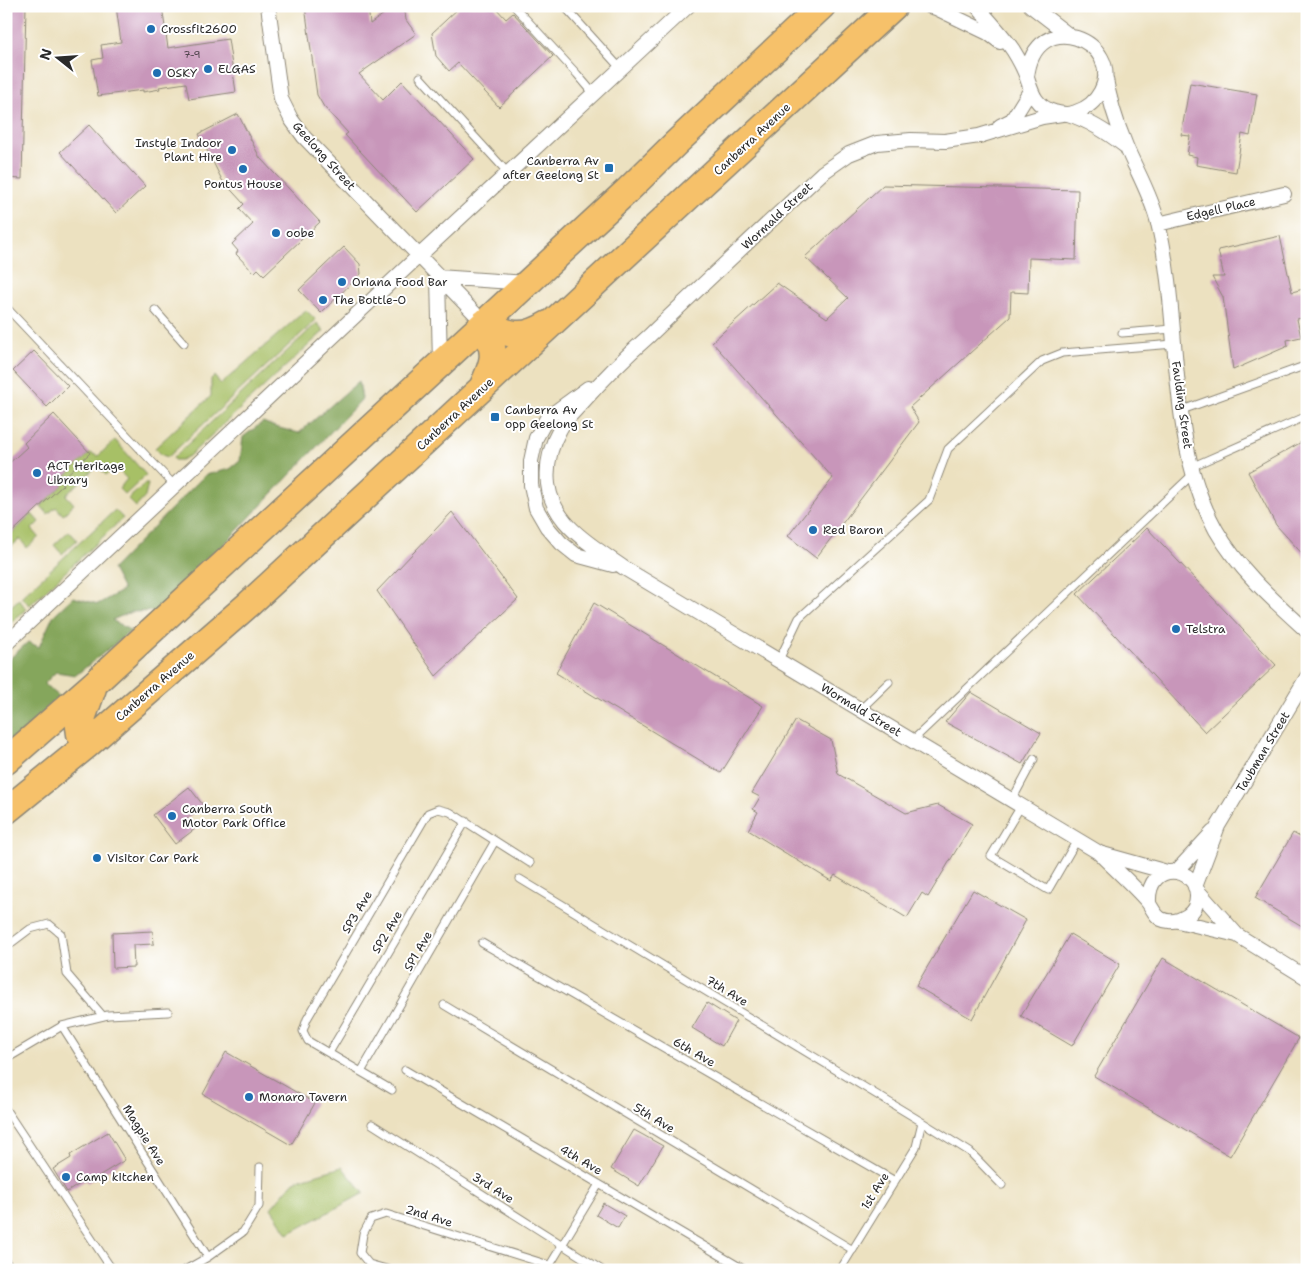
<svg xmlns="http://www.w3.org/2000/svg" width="1313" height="1276" viewBox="0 0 1313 1276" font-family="'Shantell Sans',sans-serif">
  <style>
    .green { fill: #a7c066; stroke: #697648 }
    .forest { fill: #85a65b; stroke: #586843 }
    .building { fill: #c896ba }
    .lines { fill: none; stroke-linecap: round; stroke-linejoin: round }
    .lane-casing { stroke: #8c8676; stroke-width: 9 }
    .street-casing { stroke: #8c8676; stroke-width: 16 }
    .highway-casing { stroke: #8c8676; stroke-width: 29 }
    .lane { stroke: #fff; stroke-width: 7 }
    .street { stroke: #fff; stroke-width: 14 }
    .highway { stroke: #f6c16b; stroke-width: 26 }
    .poi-dot { fill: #1f6fb2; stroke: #fff; stroke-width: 2 }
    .labels { text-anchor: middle; stroke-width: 4; stroke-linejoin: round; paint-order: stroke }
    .number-label { font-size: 10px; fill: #52464f }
    .poi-label { font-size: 12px; fill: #2b2b2b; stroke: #fff; text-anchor: start }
    .street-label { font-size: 12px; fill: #2b2b2b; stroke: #fff }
  </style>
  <rect width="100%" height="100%" fill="#fff"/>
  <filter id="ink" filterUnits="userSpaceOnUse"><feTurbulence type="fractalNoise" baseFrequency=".02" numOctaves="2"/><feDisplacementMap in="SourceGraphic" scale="10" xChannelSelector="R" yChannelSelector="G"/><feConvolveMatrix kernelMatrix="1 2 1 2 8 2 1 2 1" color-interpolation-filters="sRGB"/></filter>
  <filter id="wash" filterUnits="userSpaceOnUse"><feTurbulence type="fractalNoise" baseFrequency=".0096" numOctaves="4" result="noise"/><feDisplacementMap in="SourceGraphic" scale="20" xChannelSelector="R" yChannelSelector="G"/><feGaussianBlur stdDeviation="1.12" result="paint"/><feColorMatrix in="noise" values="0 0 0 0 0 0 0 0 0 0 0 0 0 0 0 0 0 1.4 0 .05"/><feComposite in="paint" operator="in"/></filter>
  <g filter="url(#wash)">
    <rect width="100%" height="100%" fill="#ece1c0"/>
    <path class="green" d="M306,310L316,320L168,457L162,455L155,448L211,396V379L214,376L221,384Z
      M317,323L324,331L189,456L181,460H174L173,458Z
      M115,440L146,475L125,495L119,489L127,479L115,467L106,475L97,466L66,495L74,504L63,515L56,507L48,514L41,506L63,485L60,481L90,453L98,456Z
      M145,484H148L145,497L136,507L128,499Z
      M115,510L123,518L30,605L21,597Z
      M32,514L39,522L32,529L39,537L27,548L20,539L6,551V531L10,535Z
      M69,531L77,540L62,554L54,545Z
      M19,599L26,609L6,627V611Z
      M342,1167L364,1193L288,1234L271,1208L294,1181Z"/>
    <path class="forest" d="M359,381L362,399L161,611L131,612L112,620L131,631L76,675L56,672L44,684L59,696L15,745L6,743V662L28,642L39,647L53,616L73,597L98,604L123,590L112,569L205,475L230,469L240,461L243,437L263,422L275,427L299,433Z"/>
    <g id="blocks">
      <path class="building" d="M6,6H26L22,179L6,178Z
        M116,6H162L168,48L228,39L236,92L189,99L186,83L159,87L160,89L143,92V90L98,96L92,60L103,58L101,45L121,42Z
        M305,6H368L370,24L395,6H404L406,20L416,34L359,74L383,100L402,81L474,159L417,212L345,135L348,133L324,107L317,95Z
        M461,6H494L506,19L513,13L553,56L499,107L458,63L449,71L436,56L432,33Z
        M1190,83L1257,94L1250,136L1242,134L1236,172L1196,165L1197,157L1187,155L1190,136L1181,135Z
        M238,114L260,158L320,222L264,275L258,269L254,273L236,254L238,251L232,244L253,224L239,209L244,204L222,180L199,134Z
        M89,125L145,186L116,213L60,152Z
        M883,185L1078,190L1076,260L1029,258L1028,293L1011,292L1010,317L910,407L919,422L816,558L788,536L833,478L712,342L777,283L827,318L848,298L805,257Z
        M1280,236L1292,292L1307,288V317L1297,319L1301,337L1287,340L1288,346L1233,370L1223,297L1212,277H1224L1218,250Z
        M344,247L360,264L361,274L321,313L299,290Z
        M34,351L68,386L47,407L13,371Z
        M54,414L90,453L60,481L63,485L6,538V466L27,447L24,443Z
        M1307,439V559L1276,525L1248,472Z
        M452,512L518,599L436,676L377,591Z
        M1147,528L1276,665L1205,732L1077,594Z
        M594,603L763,706L721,773L556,673Z
        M971,692L1041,733L1022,764L945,722Z
        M796,720L831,740L838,774L906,813L938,805L972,824L928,897L922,893L907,918L835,875L831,881L748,830L758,812L753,809L760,797L752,793Z
        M189,787L203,805L187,818L195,829L175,844L153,815Z
        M1293,833L1307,841V929L1255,898Z
        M973,890L1026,920L972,1019L916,986Z
        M153,931L154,944L133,945L134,967L113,968L112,933Z
        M1070,934L1120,964L1072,1046L1021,1016Z
        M1163,958L1299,1038L1230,1156L1094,1076Z
        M707,1003L736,1021L722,1046L692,1028Z
        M226,1052L315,1103L291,1145L203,1094Z
        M634,1130L663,1146L639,1186L611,1169Z
        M108,1132L125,1160L87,1183L86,1180L67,1192L53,1169L71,1158L70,1155Z
        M603,1203L625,1216L618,1228L596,1215Z"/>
    </g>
  </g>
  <g filter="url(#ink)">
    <use href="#blocks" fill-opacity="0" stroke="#8c8676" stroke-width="1"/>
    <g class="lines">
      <g class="lane-casing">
        <path id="lane" d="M514,6L577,74L594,94
          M564,6L621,69
          M420,77L508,173
          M6,307L174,485
          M155,310L184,343
          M1122,333L1173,329
          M1182,410L1307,365
          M1191,467L1307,416
          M779,660L799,618L929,500L948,449L1042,361L1062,353L1174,344
          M861,709L889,682
          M913,740L1193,474
          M1012,800L1034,759
          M1021,806L991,856L1048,890L1077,840
          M520,879L922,1122L970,1152L1002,1185
          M482,943L895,1181
          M6,947L30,929L49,924L61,934L67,974L103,1016
          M444,1005L853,1250
          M62,1026L208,1257
          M329,1053L466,821
          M6,1059L62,1026L108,1015L168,1012
          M405,1070L745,1270
          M361,1072L495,841
          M392,1090L308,1041L303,1031L307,1019L428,813L438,809L450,812L530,863
          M6,1110L109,1265L114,1270
          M372,1124L602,1270
          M6,1262L11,1270
          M185,1270L208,1257L243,1232L259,1206L260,1167
          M390,1270L369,1264L360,1253L363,1234L371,1219L386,1214L549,1265
          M547,1270L599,1184
          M840,1270L916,1147L922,1122"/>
      </g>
      <g class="street-casing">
        <path id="street" d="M268,6L281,99L291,119L304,137L484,323
          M929,6L936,8L988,33L1000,42
          M977,6C989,21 1003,35 1013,50C1018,58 1024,69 1027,78C1032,93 1035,106 1054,112C1061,114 1069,115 1076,112C1088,108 1095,102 1101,91C1126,42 1035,3 1027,77
          M1031,6L1070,36
          M1105,74C1109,99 1116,122 1126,146C1137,172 1151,195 1158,223C1182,321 1166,441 1216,530C1239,570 1273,600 1307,631
          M1062,114L1042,117L979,136L945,141L911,140L877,143L849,154L822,173C764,227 706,281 649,336C625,357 603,379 582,403C575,411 565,419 560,429C551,445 546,465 548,484C553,525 593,546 624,568L1098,852C1114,868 1132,884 1147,901C1152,907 1154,915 1161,919C1169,923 1179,921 1187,916C1193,912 1197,905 1197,897C1198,865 1147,860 1149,902
          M1068,114C1090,121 1107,132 1125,146
          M1000,126L1012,120L1030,91
          M1158,224L1284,194
          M438,277L527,283
          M438,277L440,364
          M588,388L547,418L536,438L531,461V485L536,508L547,527L561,543L576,555L613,565
          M6,644L407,267L688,6
          M1099,853L1167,872
          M1176,872L1213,832
          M1195,887L1218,826L1307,677
          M1197,890L1237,935L1307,978
          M1178,921L1237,935"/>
      </g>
      <g class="highway-casing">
        <path id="highway" d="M484,323C509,335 522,340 548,324
          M482,388C496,358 496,354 484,323
          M86,746L80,734L79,727L93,688
          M6,761L95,683L627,191L676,143L822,6
          M6,811L86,746L249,604L894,6"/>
      </g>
      <use href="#lane" class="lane"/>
      <use href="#street" class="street"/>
      <use href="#highway" class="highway"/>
    </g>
  </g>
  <g class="poi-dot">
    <circle cx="151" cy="29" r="5"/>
    <circle cx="208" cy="69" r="5"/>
    <circle cx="157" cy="73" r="5"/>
    <circle cx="232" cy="150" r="5"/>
    <rect x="604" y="163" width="10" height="10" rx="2.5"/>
    <circle cx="243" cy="169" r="5"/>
    <circle cx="276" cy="233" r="5"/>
    <circle cx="342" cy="282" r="5"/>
    <circle cx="323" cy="300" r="5"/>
    <rect x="490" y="412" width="10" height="10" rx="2.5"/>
    <circle cx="37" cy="473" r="5"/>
    <circle cx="813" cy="530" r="5"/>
    <circle cx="1176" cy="629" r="5"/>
    <circle cx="172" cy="816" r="5"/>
    <circle cx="97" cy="858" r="5"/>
    <circle cx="249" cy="1097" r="5"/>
    <circle cx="66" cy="1177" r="5"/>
  </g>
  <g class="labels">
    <g class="number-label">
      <text x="192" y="58">7-9</text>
    </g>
    <g class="poi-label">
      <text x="161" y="33">Crossfit2600</text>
      <text x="218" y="73">ELGAS</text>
      <text x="167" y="77">OSKY</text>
      <text x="222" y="147" text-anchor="end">Instyle Indoor<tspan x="222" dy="14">Plant Hire</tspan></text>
      <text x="599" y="165" text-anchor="end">Canberra Av<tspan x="599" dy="14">after Geelong St</tspan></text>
      <text x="243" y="188" text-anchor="middle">Pontus House</text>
      <text x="286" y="237">oobe</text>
      <text x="352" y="286">Oriana Food Bar</text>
      <text x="333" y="304">The Bottle-O</text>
      <text x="505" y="414">Canberra Av<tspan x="505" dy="14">opp Geelong St</tspan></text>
      <text x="47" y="470">ACT Heritage<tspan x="47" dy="14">Library</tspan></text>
      <text x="823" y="534">Red Baron</text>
      <text x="1186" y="633">Telstra</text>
      <text x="182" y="813">Canberra South<tspan x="182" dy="14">Motor Park Office</tspan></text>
      <text x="107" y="862">Visitor Car Park</text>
      <text x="259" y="1101">Monaro Tavern</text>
      <text x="76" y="1181">Camp kitchen</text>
    </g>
    <g class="street-label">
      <text transform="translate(752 139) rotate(-43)" y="4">Canberra Avenue</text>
      <text transform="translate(324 156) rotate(48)" y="4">Geelong Street</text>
      <text transform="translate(1221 209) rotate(-13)" y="4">Edgell Place</text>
      <text transform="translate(777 216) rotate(-43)" y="4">Wormald Street</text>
      <text transform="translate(1182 405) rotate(82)" y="4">Faulding Street</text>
      <text transform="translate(455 414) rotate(-43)" y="4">Canberra Avenue</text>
      <text transform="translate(155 686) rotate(-41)" y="4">Canberra Avenue</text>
      <text transform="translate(861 710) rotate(31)" y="4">Wormald Street</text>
      <text transform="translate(1263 752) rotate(-59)" y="4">Taubman Street</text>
      <text transform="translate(357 912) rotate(-59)" y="4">SP3 Ave</text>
      <text transform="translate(387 932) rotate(-59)" y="4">SP2 Ave</text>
      <text transform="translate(418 951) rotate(-60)" y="4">SP1 Ave</text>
      <text transform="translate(727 991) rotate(31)" y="4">7th Ave</text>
      <text transform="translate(694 1052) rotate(30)" y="4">6th Ave</text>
      <text transform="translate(654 1118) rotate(31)" y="4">5th Ave</text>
      <text transform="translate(144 1135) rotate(58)" y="4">Magpie Ave</text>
      <text transform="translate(581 1160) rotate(30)" y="4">4th Ave</text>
      <text transform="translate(493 1188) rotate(32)" y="4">3rd Ave</text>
      <text transform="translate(875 1191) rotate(-58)" y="4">1st Ave</text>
      <text transform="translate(429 1216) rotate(17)" y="4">2nd Ave</text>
    </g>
  </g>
  <rect width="1313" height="1276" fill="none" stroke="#fff" stroke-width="25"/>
  <g transform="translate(58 58) rotate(287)" stroke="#ffffff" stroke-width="4" paint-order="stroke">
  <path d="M0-4L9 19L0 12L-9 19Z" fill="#2b2b2b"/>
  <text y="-8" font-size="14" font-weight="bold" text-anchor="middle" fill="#2b2b2b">N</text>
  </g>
</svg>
